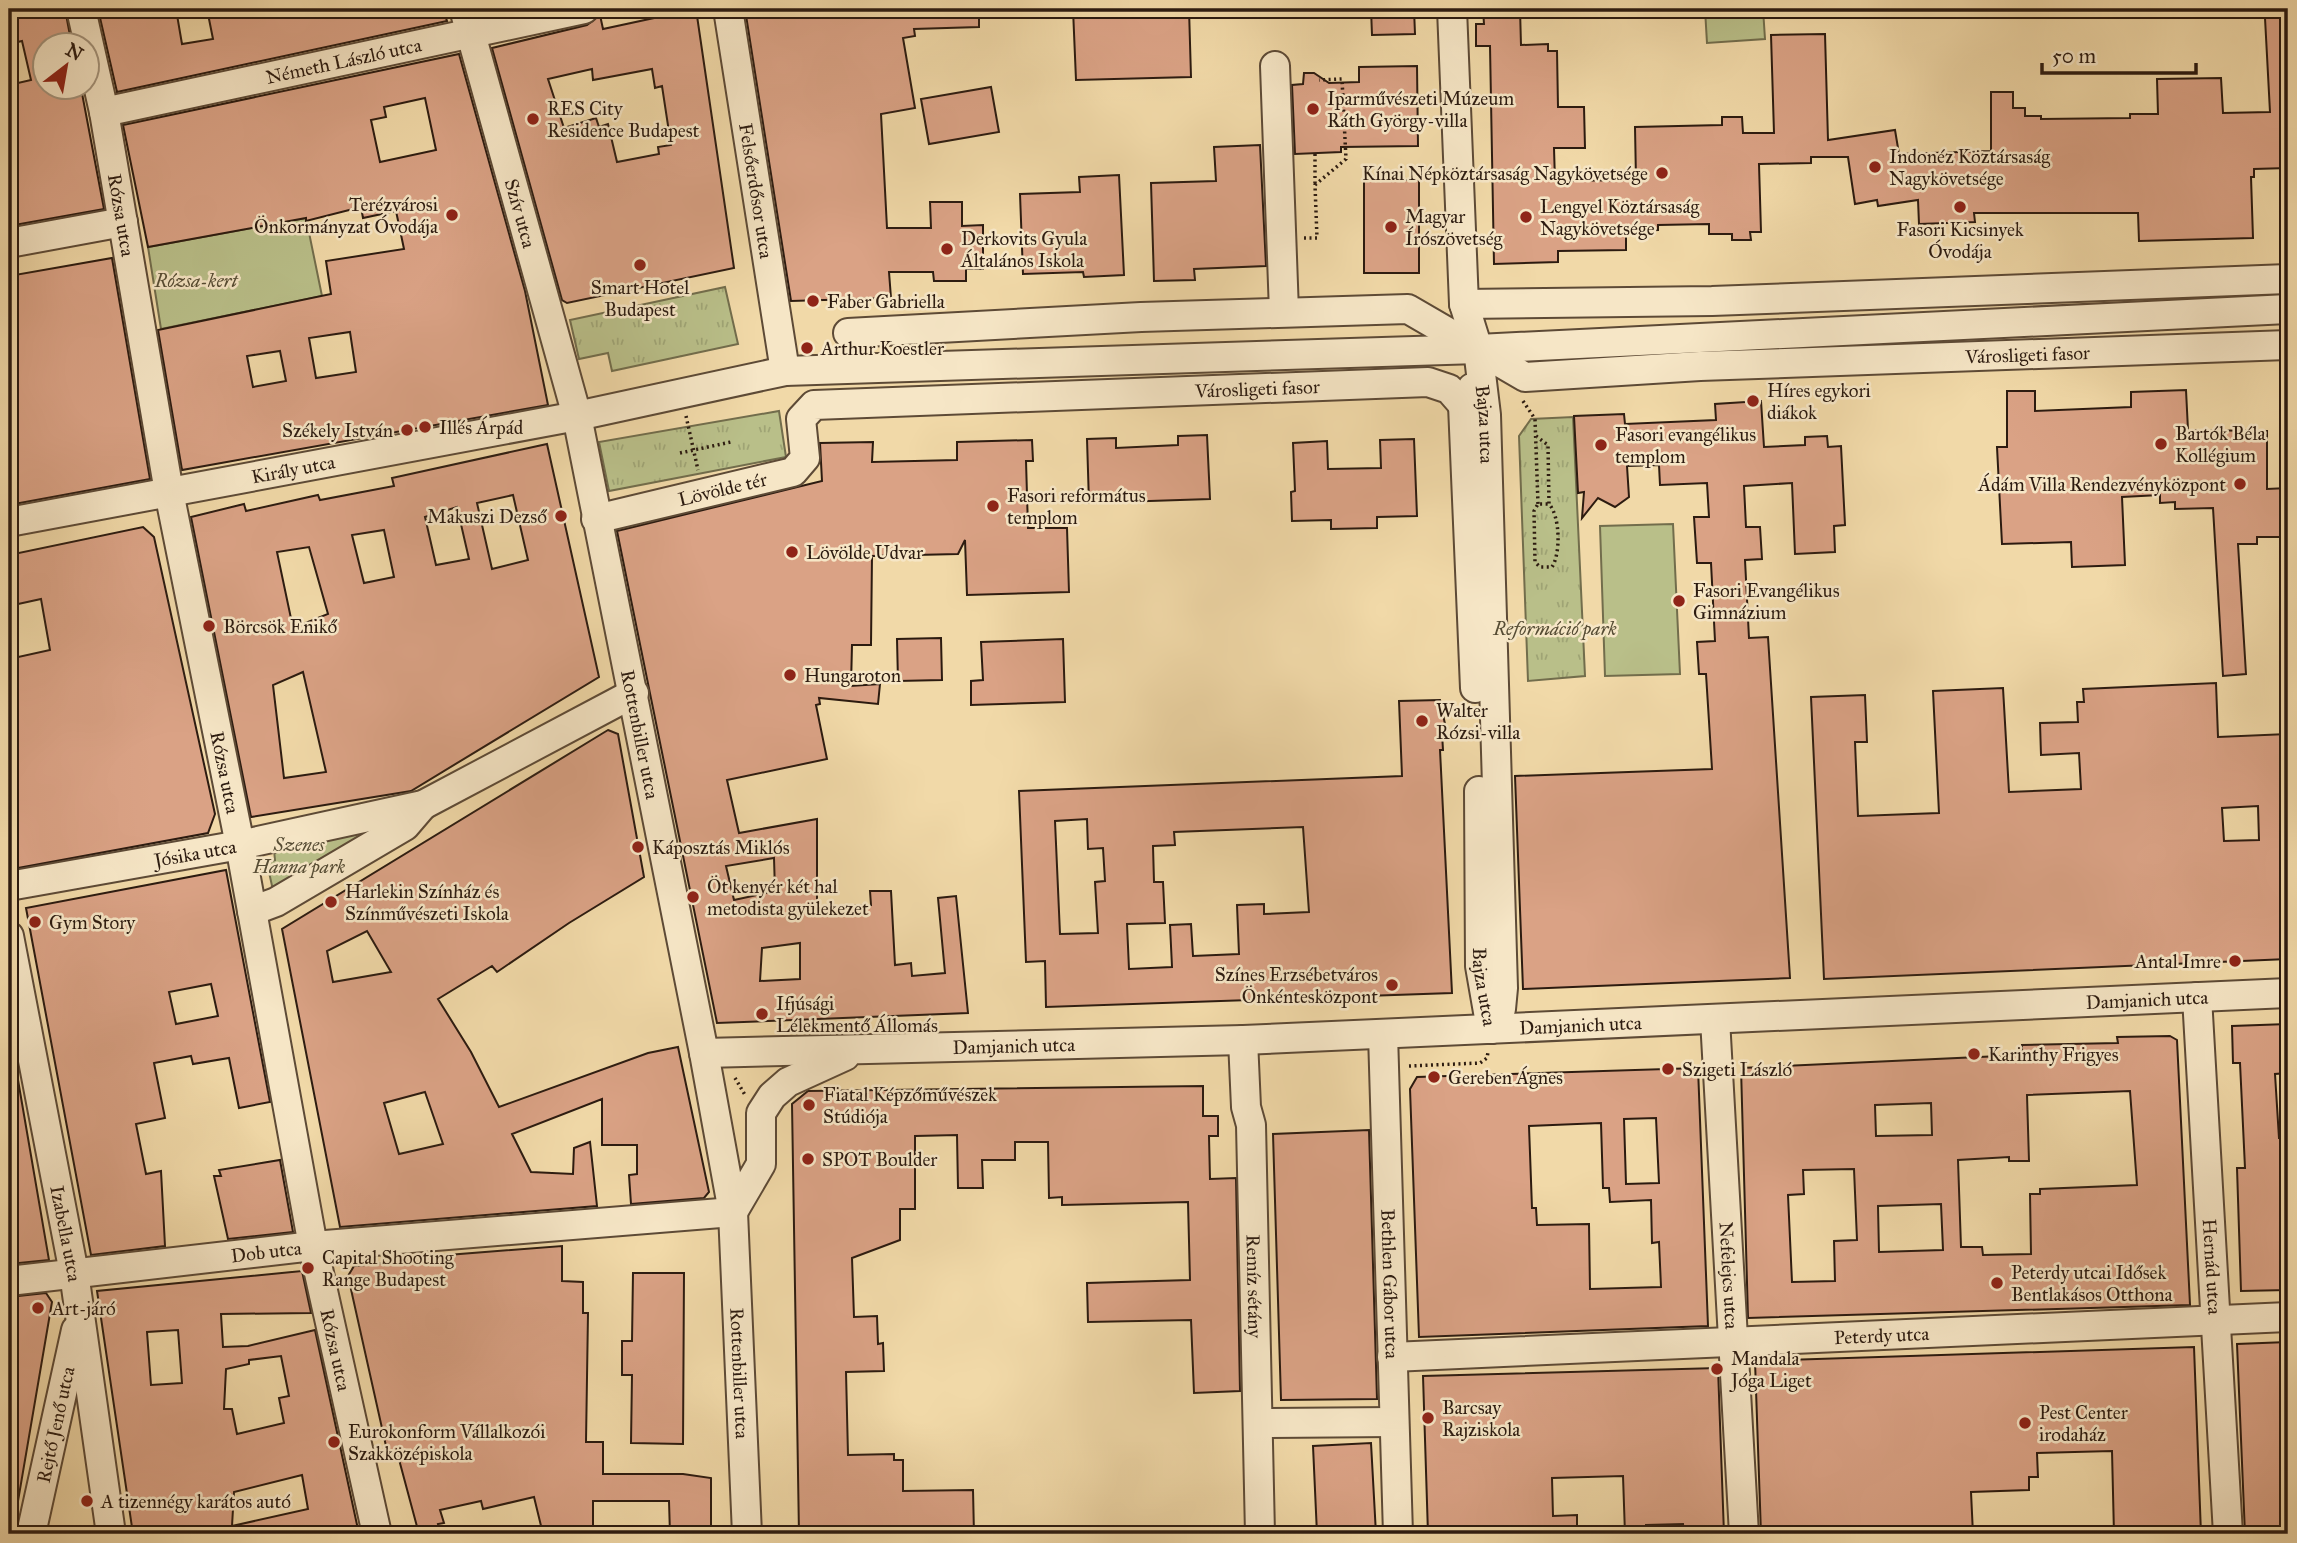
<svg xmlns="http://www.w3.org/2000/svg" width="2297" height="1543" viewBox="0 0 2297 1543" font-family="'IM FELL Great Primer',serif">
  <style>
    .park { fill: url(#park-tufts); stroke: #726d4c; stroke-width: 2 }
    .garden { fill: #b9bf89; stroke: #726d4c; stroke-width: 2 }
    .building { fill: #daa285; stroke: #2c1b10; stroke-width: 2; fill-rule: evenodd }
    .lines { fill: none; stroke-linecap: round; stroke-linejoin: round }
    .minor-casing { stroke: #5d4a36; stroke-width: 32 }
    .path { stroke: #2c1b10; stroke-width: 3.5; stroke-dasharray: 2 3.5; stroke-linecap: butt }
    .minor { stroke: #f6e6c6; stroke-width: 28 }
    .poi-dot { fill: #8f2418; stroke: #f6e6c6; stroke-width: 2.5 }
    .labels { text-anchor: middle; stroke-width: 5; stroke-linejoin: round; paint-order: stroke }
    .street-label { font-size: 19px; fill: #2c1b10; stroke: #f6e6c6 }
    .poi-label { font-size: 19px; fill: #2c1b10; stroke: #f6e6c6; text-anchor: start }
    .park-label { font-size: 19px; font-style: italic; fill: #564c34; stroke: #f6e6c6 }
  </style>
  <defs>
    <pattern id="park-tufts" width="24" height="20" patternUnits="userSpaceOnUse" patternTransform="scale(1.75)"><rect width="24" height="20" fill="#b9bf89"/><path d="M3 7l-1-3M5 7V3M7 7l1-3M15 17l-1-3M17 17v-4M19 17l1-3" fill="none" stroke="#9fa475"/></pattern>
  </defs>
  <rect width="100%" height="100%" fill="#f1d9a8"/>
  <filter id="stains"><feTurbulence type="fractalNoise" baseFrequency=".00286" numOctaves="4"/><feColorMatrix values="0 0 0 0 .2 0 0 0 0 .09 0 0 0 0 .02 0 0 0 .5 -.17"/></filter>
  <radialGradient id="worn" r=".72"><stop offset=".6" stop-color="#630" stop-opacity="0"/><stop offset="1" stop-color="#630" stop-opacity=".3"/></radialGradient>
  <path class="park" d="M725,287L738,344L612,371L608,353L579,359L570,320Z
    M779,411L786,457L609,491L599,442Z
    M1573,417L1585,676L1528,681L1519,436L1531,419Z
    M399,821L274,895L267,863L275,860L273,840Z"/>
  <path class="garden" d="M1705,9H1763L1765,39L1707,43Z
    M306,218L322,296L161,329L148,247Z
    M1673,524L1680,674L1605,676L1600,526Z"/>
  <path class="building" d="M9,9H65L72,46H46V88H81L104,209L9,226V85L31,80L22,41L9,44Z
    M98,9H176L182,44L213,39L207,9H443L447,21L117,92Z
    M696,9L734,268L567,303L562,300L492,48L587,25L600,15L603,29ZM592,69L593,80L652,69L655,88L662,86L671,145L658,147L659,154L617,162L608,124L599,127L596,118L564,128L548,79Z
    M745,9H979V27L914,29L915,36L903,38L915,108L881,114L887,228H931L930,202H962V226L983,225V269H966V281H934L933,272H889L891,298L791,301Z
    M1073,9H1189L1191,77L1076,80Z
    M1371,9H1414L1415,34L1372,35Z
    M1483,9H1520L1521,45L1548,44V51H1557L1558,107H1584L1585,148H1554L1555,181L1636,180L1635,127L1722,125V117H1742L1743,133H1774L1771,35L1825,34L1828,140L1895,130L1899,154L1991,151V92H2013V108H2025V116H2041V119L2130,118V114H2158L2157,79L2221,78L2223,113L2270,112L2265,18L2288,17V168L2254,169V177H2251L2253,238L2139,241L2138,213H1974L1975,222L1919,224L1918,200L1878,206L1877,200L1855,204L1848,157H1811V163L1759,164L1761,232H1750L1751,240H1732V234H1709V224L1658,225V230L1626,231V250L1558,251V262L1494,264L1490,46H1476V24H1484Z
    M459,54L525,291L548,405L182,470L158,330L331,294L326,261L404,249L396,211L363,218L361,207L306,221V218L148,247L123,125ZM425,98L436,150L380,162L371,120L386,117L384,107ZM350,332L356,372L316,378L309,338ZM280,351L286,381L253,387L247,356Z
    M1417,66L1418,146L1341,147V152L1295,154L1292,85L1303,84L1304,73H1314L1329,83L1359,82V67Z
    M991,87L999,132L929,144L921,99Z
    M1260,145L1266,266L1194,269L1195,280L1154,281L1151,183L1216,181L1214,147Z
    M1119,175L1124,275L1084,277L1083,272L1023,274L1020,194L1080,192L1079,177Z
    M1364,180H1419V273H1364Z
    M112,258L150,479L9,505V276Z
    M2186,390L2188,430L2267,431V489L2288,488V537H2257V544H2238L2246,674L2223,676L2213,508L2175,509V502L2160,503V495L2122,497L2125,565L2072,567L2071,542L2002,544L1997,447H2007V391H2035V411L2131,407V392Z
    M1761,401L1764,447L1805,445V437L1827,436L1828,447L1841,446L1845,525L1834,526L1835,552L1795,554L1792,483L1744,486L1746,527H1760L1762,559L1745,560L1749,638L1768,637L1790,978L1523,989L1515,776L1712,769L1706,674H1699L1697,642L1715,641L1711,563H1697L1694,517H1709L1707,483L1660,485L1659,465L1627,466L1629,497L1615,507L1598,498L1582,518L1584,492L1578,493L1574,416L1624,414L1625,424L1716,420L1715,404Z
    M1207,435L1210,499L1089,503L1087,439L1116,438V448L1178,445V436Z
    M1414,439L1417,516L1377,517V528L1331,529V520L1292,521L1291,492L1295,491L1293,443L1327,441L1328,469L1381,468L1380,440Z
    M1032,440L1033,461H1026L1028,528H1067L1069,592L967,595L965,540L958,554L872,556L871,645H852L851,686L880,684L878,704L819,698L820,704L816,705L827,759L727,780L739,833L817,819V913L830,907L871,905L870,891H891L895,965L911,963L912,976L945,973L938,898L956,896L968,1013L717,1023L617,531L822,481L820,443L873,442L872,462L957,460V442ZM774,858L775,891L734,900L726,866ZM800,943V979L760,981L762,948Z
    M547,444L599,677L411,791L251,817L191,517L244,504L246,511L318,495L320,500L394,486L392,478ZM513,495L528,560L492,569L477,503ZM457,507L469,559L436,565L425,517ZM384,530L394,577L364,583L352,535ZM309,547L328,614L293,628L277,552ZM303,672L326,772L284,778L273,685Z
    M143,527L154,537L215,814L208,833L18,868L9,826V659L50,650L41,599L9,606V555Z
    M941,638L942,680L898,681L897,639Z
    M1063,639L1065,702L971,705V681L983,680L981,642Z
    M2216,683L2218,737L2288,734V959L1824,979L1811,697L1865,695L1867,742H1855L1858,816L1939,813L1933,691L2003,688L2009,792L2081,789L2079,753L2041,755L2040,723L2078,722L2077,702H2084L2083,689ZM2258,806L2259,840L2224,841L2222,808Z
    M1440,700L1446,729L1442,733L1443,750H1440L1452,993L1046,1007L1045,961L1026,962L1019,791L1402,776L1399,701ZM1087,819L1088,849L1103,848L1105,881L1095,882L1098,933L1060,934L1055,821ZM1303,827L1309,912L1264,914V904L1237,905L1239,954L1193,956L1191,924L1170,925L1172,967L1129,969L1127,924L1165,923L1163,882H1154L1153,846L1175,845L1174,832Z
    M608,730L618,734L644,877L569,923L497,972L492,966L438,999L471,1052L499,1107L648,1053L678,1047L709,1192L704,1198L631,1204L629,1175L637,1174V1145H602V1099L512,1134L531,1172L573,1174L574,1148L590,1142L597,1206L340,1227L282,929ZM367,931L391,972L333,982L327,951ZM425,1092L443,1144L399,1154L384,1103Z
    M226,870L270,1102L239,1108L229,1058L193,1064L191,1056L154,1063L165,1118L136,1124L146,1174L161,1171L165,1246L91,1255L26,908ZM211,984L218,1016L176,1024L169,992Z
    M2288,1024V1073L2275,1074L2279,1138H2288V1198H2283L2285,1240H2288V1290L2241,1291L2237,1168H2245L2240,1063H2233L2232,1026Z
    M2170,1036L2177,1040L2190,1305L1748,1318L1741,1068L2022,1055V1045L2118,1043L2117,1037ZM2130,1091L2137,1185L2040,1189V1194H2030L2031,1254L1983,1255L1982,1247H1961L1958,1160L2009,1157V1161H2029L2027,1095ZM1931,1103L1932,1135L1876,1136L1875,1105ZM1854,1169L1857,1240L1834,1241L1835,1281L1792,1282L1788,1195L1804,1194L1803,1170ZM1941,1204L1943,1250L1879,1252L1878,1206Z
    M1698,1068L1708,1326L1419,1337L1410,1089L1417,1077ZM1656,1118L1659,1183L1626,1184L1624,1119ZM1601,1123L1603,1188H1609L1610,1202L1651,1200L1652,1243L1659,1242L1661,1287L1590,1289L1589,1224L1537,1225L1536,1208H1532L1529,1126Z
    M18,1080L49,1260L9,1264V1081Z
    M1203,1086V1116H1218V1136H1209L1210,1179L1236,1178L1240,1391L1194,1393L1191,1320L1088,1322L1087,1283L1190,1280L1188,1202L1062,1205V1197L1049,1198L1048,1142H1015V1160H982L983,1188H958L957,1135L915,1136V1209H900V1240L852,1258L854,1317L877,1316L878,1344L883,1343L884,1371L846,1372L848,1455L894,1454V1460H903V1491L973,1490L974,1534H799L792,1104L808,1091Z
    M1369,1130L1377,1399L1281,1400L1273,1134Z
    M280,1160L293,1232L228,1239L214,1176H221L219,1170Z
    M562,1246V1281L583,1282V1313H588L586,1442H603V1474H683L711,1478V1534H670L669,1501H593V1534H543L534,1497L483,1509L481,1501L440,1510L444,1523L438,1524L441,1534H419L397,1452L388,1455L348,1276L354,1266L386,1263L385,1260Z
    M302,1271L311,1313L221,1314L223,1347L248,1346L315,1330L359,1534H133L97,1291ZM178,1330L182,1383L151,1385L147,1332ZM281,1356L289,1396L279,1398L284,1423L237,1434L232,1409H224L226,1369L249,1364V1360ZM302,1475L308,1509L232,1526L234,1492Z
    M633,1273H684L683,1444L631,1443L632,1375H622V1341H632Z
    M46,1293L52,1302L17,1507L9,1506V1297Z
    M2288,1342V1501H2284L2285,1534H2245L2237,1344Z
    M2194,1347L2201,1534H2114L2112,1451L2037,1453L2038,1477H2029V1490L1971,1492L1973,1534H1761L1755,1361Z
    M1718,1368L1724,1534H1684L1683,1524L1646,1525V1534H1625L1623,1476L1552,1478L1553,1516L1577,1515V1534H1428L1423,1376Z
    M1371,1443L1376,1534H1317L1313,1446Z"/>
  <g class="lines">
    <g class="minor-casing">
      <g id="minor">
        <path id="s1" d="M81,9L104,112L169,492L240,845L313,1246L377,1534"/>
        <path id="s2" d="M464,9L577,416L704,1053L733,1212L747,1534"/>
        <path id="s3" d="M728,9L785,371"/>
        <path id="s4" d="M1452,9L1464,304L1478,349L1486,415L1503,988L1501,1009L1491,1029"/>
        <path d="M1275,66L1284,312"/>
        <path id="s5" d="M104,112L584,9"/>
        <path d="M9,243L123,222"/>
        <path d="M1464,304L1712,301L2288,279"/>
        <path id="s6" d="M848,333L1141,317L1408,309L1525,377L1700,366L2288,345"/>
        <path d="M1472,388L1463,405L1475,688"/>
        <path id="s7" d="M596,519L793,472L805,458L801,419L814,405L1428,382L1449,389L1463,405"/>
        <path id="s8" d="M9,522L577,416L785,371L1478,349L2288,309"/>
        <path id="s9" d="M1479,791L1480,966L1491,1029"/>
        <path id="s10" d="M9,886L240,845L423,805L634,693"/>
        <path d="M252,911L276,902L405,826L423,805"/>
        <path id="s11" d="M9,936L74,1273L111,1534"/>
        <path id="s12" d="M2197,997L2228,1534"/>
        <path id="s13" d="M1715,1019L1744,1534"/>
        <path id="s14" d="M1383,1034L1398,1534"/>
        <path id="s15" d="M1243,1040L1246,1107L1251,1125L1260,1534"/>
        <path id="s16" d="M704,1053L1243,1040L2288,993"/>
        <path d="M733,1212L761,1164V1113L772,1096L788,1082L845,1056"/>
        <path id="s17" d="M9,1281L313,1246L733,1212"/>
        <path id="s18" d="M1392,1357L2288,1317"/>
        <path d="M1258,1423L1394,1422"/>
        <path id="s19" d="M31,1534L76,1330"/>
      </g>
    </g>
    <path class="path" d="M1315,154V185
      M1304,238H1317L1315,185L1346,159L1342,79L1319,80
      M1523,401L1535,419L1538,504
      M686,416L698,470
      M1536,436L1548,445L1549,504C1560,516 1561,553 1552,567H1540L1535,562L1534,511L1538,504H1549
      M680,453L731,442
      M1409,1066L1480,1063L1487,1058L1488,1052
      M735,1078L745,1095"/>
    <use href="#minor" class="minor"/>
  </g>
  <g class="poi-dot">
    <circle cx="1313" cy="109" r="7"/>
    <circle cx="533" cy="119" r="7"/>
    <circle cx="1875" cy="167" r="7"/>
    <circle cx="1662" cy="173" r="7"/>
    <circle cx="1960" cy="207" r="7"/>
    <circle cx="452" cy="215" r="7"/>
    <circle cx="1526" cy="217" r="7"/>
    <circle cx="1391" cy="227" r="7"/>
    <circle cx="947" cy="249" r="7"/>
    <circle cx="640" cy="265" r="7"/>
    <circle cx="813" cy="301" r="7"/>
    <circle cx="807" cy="348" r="7"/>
    <circle cx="1753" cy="401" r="7"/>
    <circle cx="425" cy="427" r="7"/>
    <circle cx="407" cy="430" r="7"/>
    <circle cx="2161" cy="444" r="7"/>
    <circle cx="1601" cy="445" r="7"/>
    <circle cx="2240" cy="484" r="7"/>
    <circle cx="993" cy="506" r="7"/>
    <circle cx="561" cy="516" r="7"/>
    <circle cx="792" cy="552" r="7"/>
    <circle cx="1679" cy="601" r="7"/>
    <circle cx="209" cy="626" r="7"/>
    <circle cx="790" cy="675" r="7"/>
    <circle cx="1422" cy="721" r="7"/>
    <circle cx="638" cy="847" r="7"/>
    <circle cx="693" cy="897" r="7"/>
    <circle cx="331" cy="902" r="7"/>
    <circle cx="35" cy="922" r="7"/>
    <circle cx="2235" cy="961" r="7"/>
    <circle cx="1392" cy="985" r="7"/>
    <circle cx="762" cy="1014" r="7"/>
    <circle cx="1974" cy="1054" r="7"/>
    <circle cx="1668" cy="1069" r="7"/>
    <circle cx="1434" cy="1077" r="7"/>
    <circle cx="809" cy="1105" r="7"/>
    <circle cx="808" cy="1159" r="7"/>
    <circle cx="308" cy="1268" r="7"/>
    <circle cx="1997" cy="1283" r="7"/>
    <circle cx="38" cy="1308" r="7"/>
    <circle cx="1717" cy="1369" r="7"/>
    <circle cx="1428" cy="1418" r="7"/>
    <circle cx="2025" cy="1423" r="7"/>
    <circle cx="334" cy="1442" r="7"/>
    <circle cx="87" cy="1501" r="7"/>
  </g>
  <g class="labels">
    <g class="street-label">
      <text dy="7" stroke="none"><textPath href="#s5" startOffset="245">Németh László utca</textPath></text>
      <text dy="7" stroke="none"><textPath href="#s3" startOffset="184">Felsőerdősor utca</textPath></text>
      <text dy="7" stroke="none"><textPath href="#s2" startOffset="212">Szív utca</textPath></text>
      <text dy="7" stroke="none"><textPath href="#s1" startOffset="210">Rózsa utca</textPath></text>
      <text dy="7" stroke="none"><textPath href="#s6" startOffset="1199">Városligeti fasor</textPath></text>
      <text dy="7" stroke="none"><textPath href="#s7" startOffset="723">Városligeti fasor</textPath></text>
      <text dy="7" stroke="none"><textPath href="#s4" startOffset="418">Bajza utca</textPath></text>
      <text dy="7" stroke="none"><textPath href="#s8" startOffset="289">Király utca</textPath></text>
      <text dy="7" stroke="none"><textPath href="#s7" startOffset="130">Lövölde tér</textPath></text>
      <text dy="7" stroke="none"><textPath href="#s2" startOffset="747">Rottenbiller utca</textPath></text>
      <text dy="7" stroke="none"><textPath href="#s1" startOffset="777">Rózsa utca</textPath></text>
      <text dy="7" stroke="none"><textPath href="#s10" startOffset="189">Jósika utca</textPath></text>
      <text dy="7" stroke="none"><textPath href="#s9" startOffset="196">Bajza utca</textPath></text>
      <text dy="7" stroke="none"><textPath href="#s16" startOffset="1444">Damjanich utca</textPath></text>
      <text dy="7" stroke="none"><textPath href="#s16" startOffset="877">Damjanich utca</textPath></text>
      <text dy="7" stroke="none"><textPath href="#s16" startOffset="310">Damjanich utca</textPath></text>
      <text dy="7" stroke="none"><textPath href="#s11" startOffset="303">Izabella utca</textPath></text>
      <text dy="7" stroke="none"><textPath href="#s17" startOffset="259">Dob utca</textPath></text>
      <text dy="7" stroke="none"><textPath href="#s12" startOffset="270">Hernád utca</textPath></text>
      <text dy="7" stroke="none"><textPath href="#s13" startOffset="257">Nefelejcs utca</textPath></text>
      <text dy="7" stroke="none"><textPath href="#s14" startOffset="250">Bethlen Gábor utca</textPath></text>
      <text dy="7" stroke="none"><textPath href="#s15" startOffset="247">Remíz sétány</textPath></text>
      <text dy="7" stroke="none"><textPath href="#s18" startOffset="490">Peterdy utca</textPath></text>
      <text dy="7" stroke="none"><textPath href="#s1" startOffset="1365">Rózsa utca</textPath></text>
      <text dy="7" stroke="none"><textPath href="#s2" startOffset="1395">Rottenbiller utca</textPath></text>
      <text dy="7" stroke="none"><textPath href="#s19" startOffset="112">Rejtő Jenő utca</textPath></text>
    </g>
    <g class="poi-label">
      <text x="1327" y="105">Iparművészeti Múzeum<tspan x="1327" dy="22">Ráth György-villa</tspan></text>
      <text x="547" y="115">RES City<tspan x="547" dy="22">Residence Budapest</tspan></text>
      <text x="1889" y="163">Indonéz Köztársaság<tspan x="1889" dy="22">Nagykövetsége</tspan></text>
      <text x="1648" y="180" text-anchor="end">Kínai Népköztársaság Nagykövetsége</text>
      <text x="438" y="211" text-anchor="end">Terézvárosi<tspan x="438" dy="22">Önkormányzat Óvodája</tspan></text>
      <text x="1540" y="213">Lengyel Köztársaság<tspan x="1540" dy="22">Nagykövetsége</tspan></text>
      <text x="1405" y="223">Magyar<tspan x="1405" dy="22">Írószövetség</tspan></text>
      <text x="1960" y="236" text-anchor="middle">Fasori Kicsinyek<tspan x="1960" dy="22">Óvodája</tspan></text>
      <text x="961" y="245">Derkovits Gyula<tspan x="961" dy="22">Általános Iskola</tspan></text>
      <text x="640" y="294" text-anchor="middle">Smart Hotel<tspan x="640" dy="22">Budapest</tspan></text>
      <text x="827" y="308">Faber Gabriella</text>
      <text x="821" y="355">Arthur Koestler</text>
      <text x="1767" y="397">Híres egykori<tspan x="1767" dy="22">diákok</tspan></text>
      <text x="439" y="434">Illés Árpád</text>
      <text x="393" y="437" text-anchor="end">Székely István</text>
      <text x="2175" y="440">Bartók Béla<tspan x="2175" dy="22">Kollégium</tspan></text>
      <text x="1615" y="441">Fasori evangélikus<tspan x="1615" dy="22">templom</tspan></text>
      <text x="2226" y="491" text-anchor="end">Ádám Villa Rendezvényközpont</text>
      <text x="1007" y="502">Fasori református<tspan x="1007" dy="22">templom</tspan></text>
      <text x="547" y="523" text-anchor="end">Makuszi Dezső</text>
      <text x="806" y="559">Lövölde Udvar</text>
      <text x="1693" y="597">Fasori Evangélikus<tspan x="1693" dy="22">Gimnázium</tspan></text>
      <text x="223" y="633">Börcsök Enikő</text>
      <text x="804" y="682">Hungaroton</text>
      <text x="1436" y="717">Walter<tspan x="1436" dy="22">Rózsi-villa</tspan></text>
      <text x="652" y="854">Káposztás Miklós</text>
      <text x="707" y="893">Öt kenyér két hal<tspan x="707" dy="22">metodista gyülekezet</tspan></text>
      <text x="345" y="898">Harlekin Színház és<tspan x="345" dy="22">Színművészeti Iskola</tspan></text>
      <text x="49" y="929">Gym Story</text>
      <text x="2221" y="968" text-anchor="end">Antal Imre</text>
      <text x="1378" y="981" text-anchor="end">Színes Erzsébetváros<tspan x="1378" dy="22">Önkéntesközpont</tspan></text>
      <text x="776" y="1010">Ifjúsági<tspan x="776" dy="22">Lélekmentő Állomás</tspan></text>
      <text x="1988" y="1061">Karinthy Frigyes</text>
      <text x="1682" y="1076">Szigeti László</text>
      <text x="1448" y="1084">Gereben Ágnes</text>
      <text x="823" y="1101">Fiatal Képzőművészek<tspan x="823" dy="22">Stúdiója</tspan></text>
      <text x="822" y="1166">SPOT Boulder</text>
      <text x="322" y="1264">Capital Shooting<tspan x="322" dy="22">Range Budapest</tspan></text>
      <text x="2011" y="1279">Peterdy utcai Idősek<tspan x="2011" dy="22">Bentlakásos Otthona</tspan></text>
      <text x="52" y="1315">Art-járó</text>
      <text x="1731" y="1365">Mandala<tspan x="1731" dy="22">Jóga Liget</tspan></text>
      <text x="1442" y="1414">Barcsay<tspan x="1442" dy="22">Rajziskola</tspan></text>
      <text x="2039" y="1419">Pest Center<tspan x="2039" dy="22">irodaház</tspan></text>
      <text x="348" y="1438">Eurokonform Vállalkozói<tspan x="348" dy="22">Szakközépiskola</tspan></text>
      <text x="101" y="1508">A tizennégy karátos autó</text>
    </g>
    <g class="park-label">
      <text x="196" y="287">Rózsa-kert</text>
      <text x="1555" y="635">Reformáció park</text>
      <text x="299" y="851">Szenes<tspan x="299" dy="22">Hanna park</tspan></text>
    </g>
  </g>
  <rect width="2297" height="1543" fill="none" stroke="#f1d9a8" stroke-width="35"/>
  <rect x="10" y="10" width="2276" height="1522" fill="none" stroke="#2c1b10" stroke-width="3.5"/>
  <rect x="18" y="18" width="2262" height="1508" fill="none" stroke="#2c1b10" stroke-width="2"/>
  <g transform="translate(66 66) rotate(31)"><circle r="33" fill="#f6e6c6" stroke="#a5957d" stroke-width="2"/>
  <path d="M0-5L12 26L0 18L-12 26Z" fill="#8f2418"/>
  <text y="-10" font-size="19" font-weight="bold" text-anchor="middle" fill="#2c1b10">N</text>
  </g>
  <path d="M2042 63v10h154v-10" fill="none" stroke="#2c1b10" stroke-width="3.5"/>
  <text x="2052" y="63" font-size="21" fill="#2c1b10" stroke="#f6e6c6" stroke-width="5" paint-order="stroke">50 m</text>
  <rect width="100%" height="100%" filter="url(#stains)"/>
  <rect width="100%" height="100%" fill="url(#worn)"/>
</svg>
